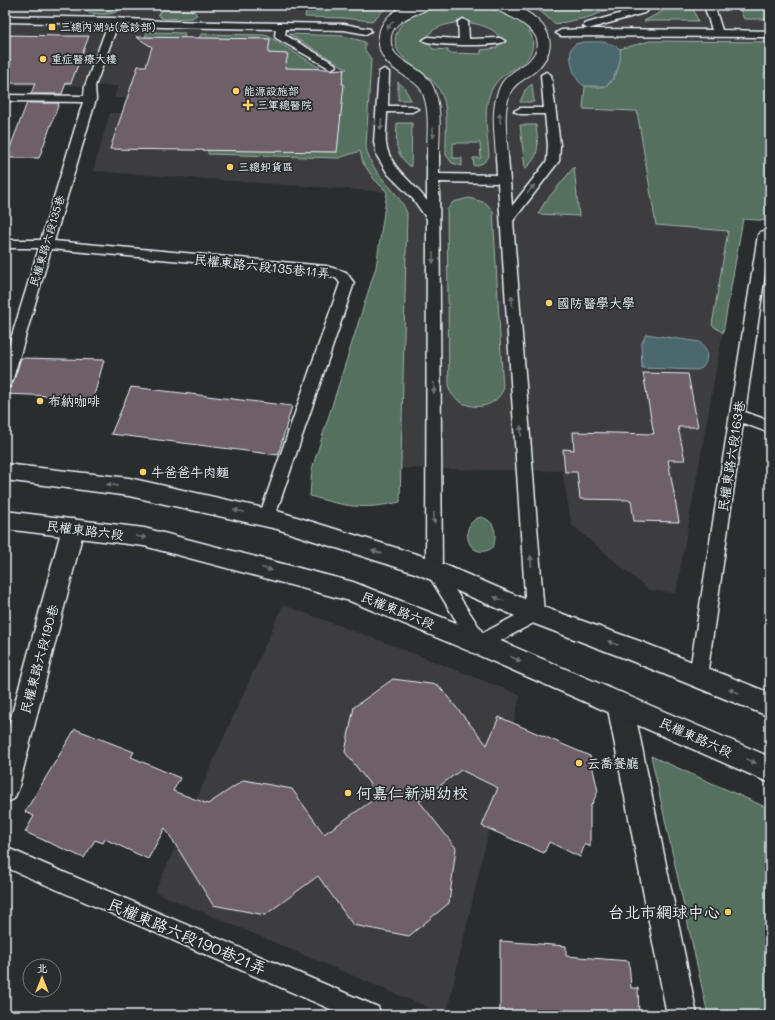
<svg xmlns="http://www.w3.org/2000/svg" width="775" height="1020" viewBox="0 0 775 1020" font-family="Mali,'LXGW WenKai TC',sans-serif">
  <style>
    .built { fill: #3e3c40 }
    .green { fill: #546f5e; stroke: #9eb0ab; fill-rule: evenodd }
    .water { fill: #4b676e; stroke: #8a9ea5 }
    .building { fill: #6e5e69; stroke: #e8f1f8 }
    .lines { fill: none; stroke-linecap: round; stroke-linejoin: round }
    .lane-casing { stroke: #e8f1f8; stroke-width: 3 }
    .street-casing { stroke: #e8f1f8; stroke-width: 3 }
    .secondary-casing { stroke: #e8f1f8; stroke-width: 3 }
    .lane { fill: #2a2d2e; fill-rule: evenodd }
    .street { fill: #2a2d2e; fill-rule: evenodd }
    .secondary { fill: #2a2d2e; fill-rule: evenodd }
    .lane-bridge-casing { stroke: #e8f1f8; stroke-width: 14; stroke-linecap: butt }
    .lane-bridge { stroke: #2a2d2e; stroke-width: 12 }
    .oneway { fill: #6c7275 }
    .poi-dot { fill: #ffd166; stroke: #2a2d2e; stroke-width: 1.5 }
    .labels { text-anchor: middle; stroke-width: 3.5; stroke-linejoin: round; paint-order: stroke }
    .far-poi-label { font-size: 11px; fill: #e8f1f8; stroke: #2a2d2e; text-anchor: start }
    .far-street-label { font-size: 11px; fill: #e8f1f8; stroke: #2a2d2e }
    .street-label { font-size: 13px; fill: #e8f1f8; stroke: #2a2d2e }
    .poi-label { font-size: 13px; fill: #e8f1f8; stroke: #2a2d2e; text-anchor: start }
    .near-poi-label { font-size: 16px; fill: #e8f1f8; stroke: #2a2d2e; text-anchor: start }
    .near-street-label { font-size: 16px; fill: #e8f1f8; stroke: #2a2d2e }
  </style>
  <rect width="100%" height="100%" fill="#2a2d2e"/>
  <filter id="ink" filterUnits="userSpaceOnUse"><feTurbulence type="fractalNoise" baseFrequency=".025" numOctaves="2"/><feDisplacementMap in="SourceGraphic" scale="8" xChannelSelector="R" yChannelSelector="G"/><feConvolveMatrix kernelMatrix="1 2 1 2 8 2 1 2 1" color-interpolation-filters="sRGB"/></filter>
  <g filter="url(#ink)">
    <path class="built" d="M5,5H770V221L743,219L676,593L649,590L572,525L562,471L397,468L380,273L387,192L93,171L110,113H131L135,98H114L118,86L5,85Z
      M283,605L392,645L520,695L446,1015L155,892Z"/>
    <path class="green" d="M307,5H393L385,9L372,21L342,18L305,17Z
      M529,5H624L586,18L555,24L541,12Z
      M674,5H692L698,21H644Z
      M738,5H770V19H744Z
      M456,6C479,6 521,10 531,35C534,42 533,49 529,56C518,72 498,70 489,96C483,112 488,139 489,156C486,162 480,165 474,166L473,158H481L480,143H453V158H462V166L452,163L446,155C445,139 449,109 442,95C433,74 414,70 401,55C396,49 394,42 396,35C402,12 436,7 456,6ZM463,22C476,23 508,29 497,48L481,50V54L448,53V50L433,49C415,29 450,23 463,22Z
      M91,8H115L119,10C114,16 92,15 85,11Z
      M163,10H190L194,11L197,15L192,18L165,19L161,18L158,14Z
      M147,32L185,33L184,38L145,37Z
      M201,34L266,35L322,69H317L315,81L347,69L289,34L344,36L365,42V50L371,59L366,147C372,177 396,186 407,213L400,502C362,510 347,507 310,496L312,469L376,267L387,192L374,179L363,163L360,151L339,158L208,154V150L337,152L340,116L311,84L285,68L287,54L261,53L262,46H269L270,39L199,38Z
      M650,41L770,42V221L743,219L723,333L712,325L728,231L656,225L637,111L583,109L585,86C591,87 599,88 605,86C616,83 622,59 620,49Z
      M398,82L404,87L411,100H398Z
      M532,84L534,102H520L525,90Z
      M397,123H412L411,167C394,153 396,144 397,123Z
      M520,125H536C538,145 541,155 525,169Z
      M574,167L579,216L538,214L545,202Z
      M469,198L486,203L493,211L503,390C493,413 459,411 449,389L447,210L453,202Z
      M481,517C494,520 497,531 494,544C493,548 490,550 485,551C465,555 460,521 481,517Z
      M651,756L770,809V1015H708Z"/>
    <path class="water" d="M584,42C597,42 609,40 620,49C622,62 616,77 606,86H585C574,82 569,60 571,49L575,44Z
      M646,334L700,342L707,352L706,362L702,368L697,370L642,368L641,345Z"/>
    <path class="building" d="M5,35L65,36H89L71,83H66L62,94H31L35,83H5Z
      M136,37L270,39L268,53L288,54L285,68L328,69L330,70L344,69L342,84H344L337,152L110,149L138,66H146L152,47Z
      M27,103H59L39,158H6Z
      M21,358L104,360L92,403L51,402L54,396L5,394V388L10,387L13,383Z
      M643,373L688,374L698,427H678L685,460H668L679,522L634,521L631,500L580,499L577,472H565L563,449L574,450L573,432L654,434Z
      M131,387L292,406L278,455L111,434Z
      M393,679L438,685L487,745L499,717L590,756L598,791L590,808V847L585,844L580,857L549,842L544,853L482,826L498,788L461,770L419,801L456,848L449,903L409,936L353,925L318,876L265,915L213,905L165,828L148,859L105,839L103,843L95,840L84,858L25,832L34,816L25,812L75,729L134,752L131,757L180,778L173,791L208,804L244,780L292,789L324,834L379,796L345,752L354,707Z
      M500,941L566,946V956L629,961L631,988H638L639,1015H500Z"/>
    <g class="lines">
      <g class="lane-casing">
        <path id="lane" d="M644,5H656L644,13L588,29L712,30L704,5H714L722,30L770,31V37L561,36L556,33L561,30L588,29L583,26L584,24L636,9Z
          M5,16L114,18L161,21L344,24L370,29L371,31L366,34L344,30L286,29L285,35L335,64L336,66L331,69L276,38L275,36L276,29L161,27L118,24L95,86L96,99L54,241L326,266L346,272L354,283L273,522L267,524L261,522L259,517L340,283L336,278L325,274L51,249L12,382L10,386L5,387V358L39,248H5V240H41L83,102L5,101V95L84,96L85,86L108,24L5,22Z
          M463,19L468,22L469,39L500,38L505,41C500,47 428,46 423,40L428,37L459,39L458,22Z
          M384,69L389,72L388,106H412L418,109L412,112H387C387,122 385,134 386,144C390,169 413,181 427,201V155L429,153H437L439,155V174L497,175L496,157L498,154H506L508,157L512,206L547,161L548,145L545,114H520L514,111L520,108H544L541,75L546,72L551,75L560,145L559,161L513,221L544,614L541,619L480,652L474,650L426,571L427,219L413,199L388,174L377,156L374,142L379,72ZM439,182L498,183L526,610L483,633L442,570Z
          M764,231H770V239L745,412L770,421V433L743,423L707,676L704,682L698,684L692,682L689,676L758,235L760,232Z
          M5,847L378,1007L381,1015H344L5,867Z"/>
      </g>
      <g class="street-casing">
        <path id="street" d="M73,519L81,522L84,528L18,790L14,799L5,803V740L62,528L65,522Z
          M620,692L629,696L633,704L697,1015H667L607,704L611,696Z"/>
      </g>
      <g class="secondary-casing">
        <path id="secondary" d="M5,464L129,478L277,511L429,558L543,607L642,642L770,693V717L624,658L527,621L415,573L277,529L129,496L5,480Z
          M5,511L144,528L353,582L489,636L770,757V783L471,652L350,601L144,546L5,529Z"/>
      </g>
      <use href="#lane" class="lane"/>
      <use href="#street" class="street"/>
      <use href="#secondary" class="secondary"/>
      <g class="lane-bridge-casing">
        <path id="lane-bridge" d="M423,5C408,10 387,18 385,36C381,67 418,69 427,88C437,109 433,133 433,155
          M502,6C528,17 562,37 532,66C523,74 510,78 505,90C496,111 501,135 502,157"/>
      </g>
      <use href="#lane-bridge" class="lane-bridge"/>
    </g>
    <defs><path id="oneway-solid" d="M-6-.8H1V-3.2L6.5 0L1 3.2V.8H-6Z"/></defs>
    <g class="oneway">
      <use href="#oneway-solid" transform="translate(390 25) rotate(130)"/>
      <use href="#oneway-solid" transform="translate(500 118) rotate(-94)"/>
      <use href="#oneway-solid" transform="translate(381 125) rotate(93)"/>
      <use href="#oneway-solid" transform="translate(433 133) rotate(90)"/>
      <use href="#oneway-solid" transform="translate(531 189) rotate(-50)"/>
      <use href="#oneway-solid" transform="translate(433 258) rotate(90)"/>
      <use href="#oneway-solid" transform="translate(512 301) rotate(-94)"/>
      <use href="#oneway-solid" transform="translate(434 388) rotate(90)"/>
      <use href="#oneway-solid" transform="translate(521 431) rotate(-94)"/>
      <use href="#oneway-solid" transform="translate(112 485) rotate(-173)"/>
      <use href="#oneway-solid" transform="translate(239 511) rotate(-168)"/>
      <use href="#oneway-solid" transform="translate(434 518) rotate(90)"/>
      <use href="#oneway-solid" transform="translate(141 537) rotate(10)"/>
      <use href="#oneway-solid" transform="translate(377 552) rotate(-162)"/>
      <use href="#oneway-solid" transform="translate(531 561) rotate(-94)"/>
      <use href="#oneway-solid" transform="translate(267 569) rotate(15)"/>
      <use href="#oneway-solid" transform="translate(499 599) rotate(-157)"/>
      <use href="#oneway-solid" transform="translate(613 643) rotate(-159)"/>
      <use href="#oneway-solid" transform="translate(516 659) rotate(24)"/>
      <use href="#oneway-solid" transform="translate(734 691) rotate(-158)"/>
      <use href="#oneway-solid" transform="translate(751 761) rotate(24)"/>
    </g>
  </g>
  <g class="poi-dot">
    <rect x="48" y="23" width="8" height="8" rx="2"/>
    <circle cx="43" cy="59" r="4"/>
    <circle cx="236" cy="91" r="4"/>
    <path d="M246 99h4v4h4v4h-4v4h-4v-4h-4v-4h4z"/>
    <circle cx="230" cy="167" r="4"/>
    <circle cx="549" cy="303" r="4"/>
    <circle cx="40" cy="401" r="4"/>
    <circle cx="143" cy="472" r="4"/>
    <circle cx="579" cy="763" r="4"/>
    <circle cx="348" cy="793" r="4"/>
    <circle cx="728" cy="912" r="4"/>
  </g>
  <g class="labels">
    <g class="far-poi-label">
      <text x="60" y="31">三總內湖站(急診部)</text>
      <text x="51" y="63">重症醫療大樓</text>
      <text x="244" y="95">能源設施部</text>
      <text x="257" y="109">三軍總醫院</text>
      <text x="238" y="171">三總卸貨區</text>
    </g>
    <g class="far-street-label">
      <text transform="translate(47 241) rotate(-73)" y="4">民權東路六段135巷</text>
    </g>
    <g class="street-label">
      <text transform="translate(262 266) rotate(6)" y="5">民權東路六段135巷11弄</text>
      <text transform="translate(731 456) rotate(-81)" y="5">民權東路六段163巷</text>
      <text transform="translate(85 530) rotate(7)" y="5">民權東路六段</text>
      <text transform="translate(398 610) rotate(22)" y="5">民權東路六段</text>
      <text transform="translate(39 659) rotate(-75)" y="5">民權東路六段190巷</text>
      <text transform="translate(696 737) rotate(24)" y="5">民權東路六段</text>
    </g>
    <g class="poi-label">
      <text x="557" y="308">國防醫學大學</text>
      <text x="48" y="406">布納咖啡</text>
      <text x="151" y="477">牛爸爸牛肉麵</text>
      <text x="587" y="768">云喬餐廳</text>
    </g>
    <g class="near-poi-label">
      <text x="356" y="799">何嘉仁新湖幼校</text>
      <text x="720" y="918" text-anchor="end">台北市網球中心</text>
    </g>
    <g class="near-street-label">
      <text transform="translate(187 936) rotate(23)" y="6">民權東路六段190巷21弄</text>
    </g>
  </g>
  <rect width="775" height="1020" fill="none" stroke="#2a2d2e" stroke-width="20"/>
  <rect x="10" y="10" width="755" height="1000" fill="none" stroke="#e8f1f8" stroke-width="1.5" filter="url(#ink)"/>
  <g transform="translate(42 978)"><circle r="19" fill="#2a2d2e" stroke="#767b7f"/>
  <path d="M0-3L7 15L0 10L-7 15Z" fill="#ffd166"/>
  <text y="-6" font-size="11" font-weight="bold" text-anchor="middle" fill="#e8f1f8">北</text>
  </g>
</svg>
